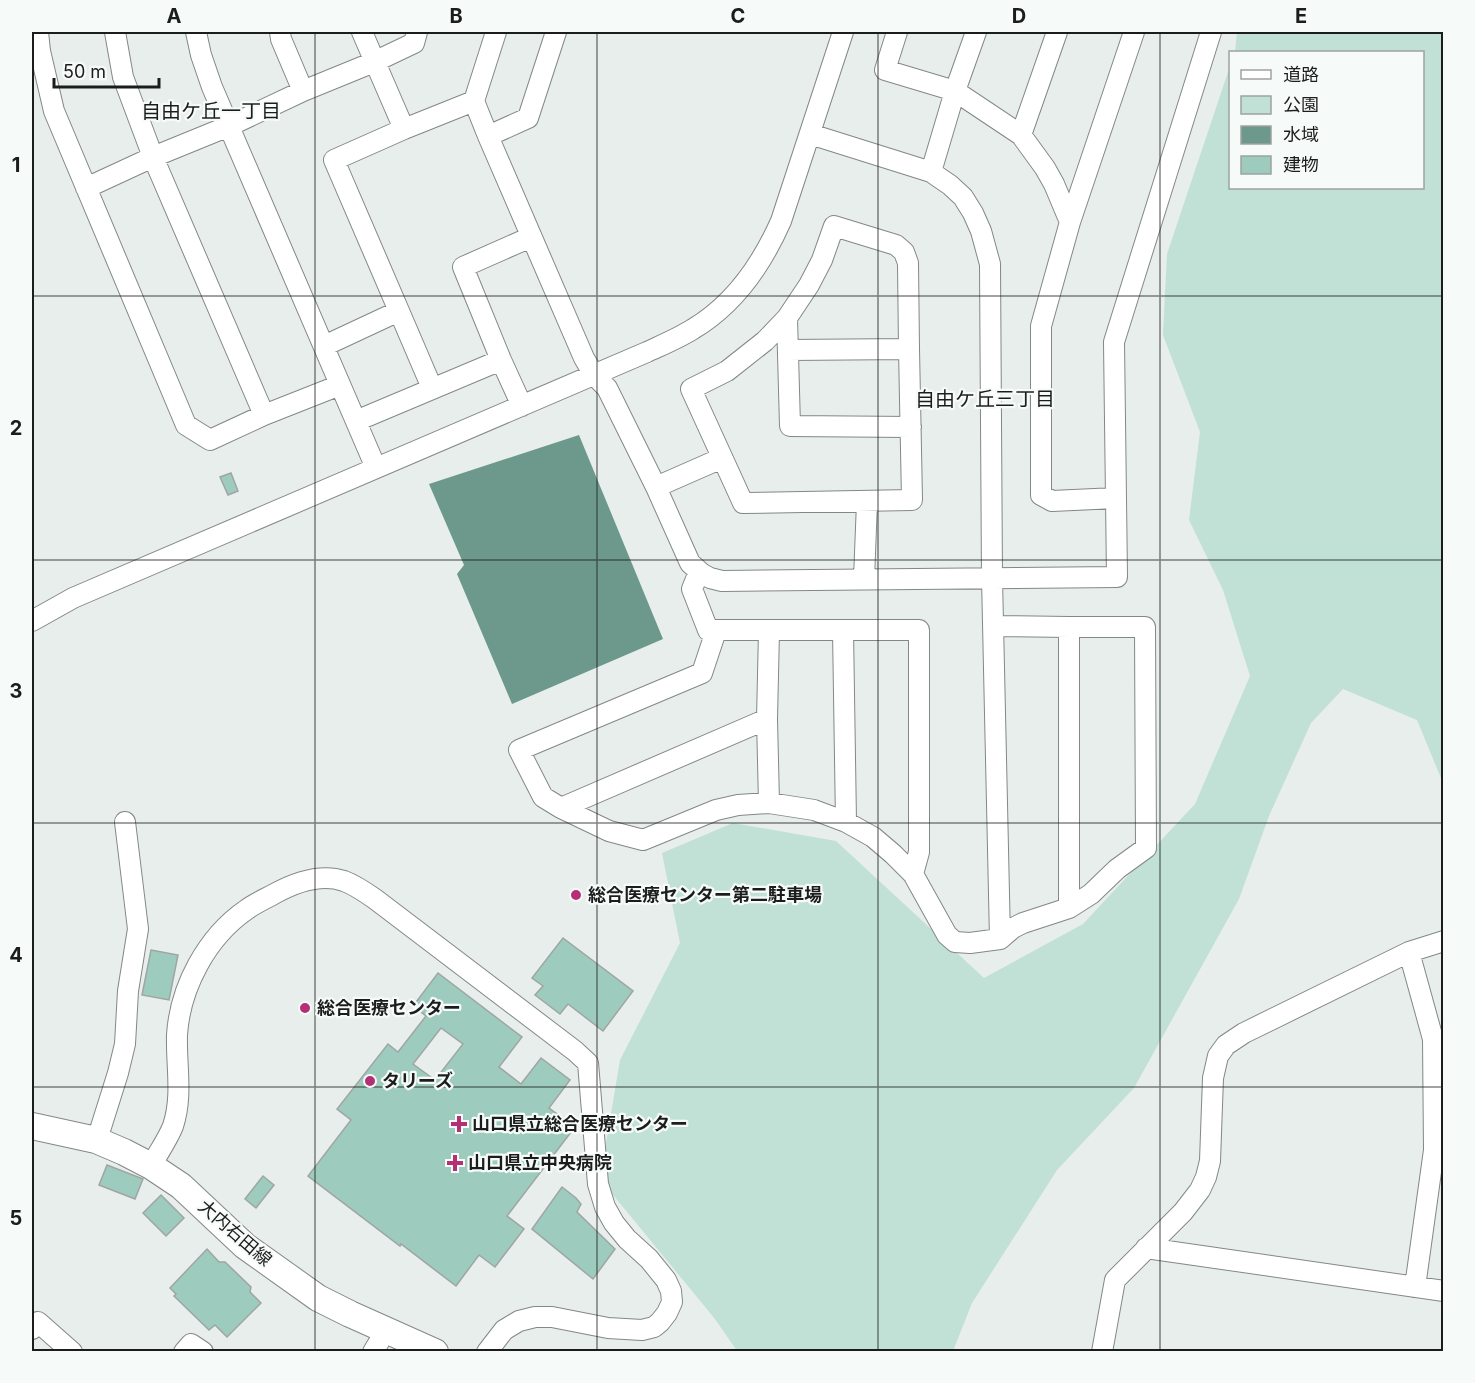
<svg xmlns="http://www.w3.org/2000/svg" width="1475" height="1383" viewBox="0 0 1475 1383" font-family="Inter,'Noto Sans JP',sans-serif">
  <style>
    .green { fill: #c1e0d6 }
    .water { fill: #6c998b }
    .building { fill: #9dcbbd; stroke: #9fa5a3; stroke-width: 1.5; fill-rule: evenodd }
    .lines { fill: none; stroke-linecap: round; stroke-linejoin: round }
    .minor-casing { stroke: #838886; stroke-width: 22 }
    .major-casing { stroke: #838886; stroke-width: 28 }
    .minor { stroke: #fff; stroke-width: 20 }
    .major { stroke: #fff; stroke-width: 26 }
    .grid { fill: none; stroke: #1b1d1c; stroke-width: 1.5; stroke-opacity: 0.55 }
    .poi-dot { fill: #b52f74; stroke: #f6fbf9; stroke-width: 2 }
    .labels { text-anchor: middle; stroke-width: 4.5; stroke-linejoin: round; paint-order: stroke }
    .poi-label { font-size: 18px; font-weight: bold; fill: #1b1d1c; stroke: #f6fbf9; text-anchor: start }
    .street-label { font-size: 18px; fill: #1b1d1c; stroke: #f6fbf9 }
    .neighbourhood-label { font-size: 20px; fill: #1b1d1c; stroke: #f6fbf9 }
    .neatline { fill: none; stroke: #1b1d1c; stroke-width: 2 }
    .grid-label { font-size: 20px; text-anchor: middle; font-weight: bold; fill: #1b1d1c }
  </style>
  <rect width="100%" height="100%" fill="#e8eeec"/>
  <path class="green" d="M1237,32H1443V783L1417,720L1343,689L1311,723L1269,816L1239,899L1134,1088L1057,1170L972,1303L953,1351H737L715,1319L600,1179L620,1060L680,943L662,853L733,823L836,841L984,978L1083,924L1195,804L1250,676L1223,590L1189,520L1200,432L1163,335L1167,254L1230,66V188H1422V52H1235Z"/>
  <path class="water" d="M579,435L663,639L512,704L457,574L464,565L429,484Z"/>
  <path class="building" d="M231,473L238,491L228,495L220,477Z
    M563,938L633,991L603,1031L568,1004L560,1014L535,995L543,986L532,978Z
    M151,950L178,955L169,1000L142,995Z
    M438,973L522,1037L499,1067L521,1084L541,1058L570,1080L549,1108L575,1127L507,1216L524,1229L495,1267L479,1255L456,1286L401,1244L400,1246L308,1176L351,1120L337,1109L388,1044L398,1052L426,1016L413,1006ZM441,1028L463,1044L435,1080L413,1064Z
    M107,1165L143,1179L135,1199L99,1185Z
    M263,1176L274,1185L256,1208L245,1199Z
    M562,1187L576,1198L581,1204L577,1212L615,1249L593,1279L532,1229Z
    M161,1195L184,1218L166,1236L143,1213Z
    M207,1249L219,1262H225L251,1287L250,1292L261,1303L227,1337L215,1325L209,1330L174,1296L176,1294L170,1288Z"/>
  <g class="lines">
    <g class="minor-casing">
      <path id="minor" d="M38,32L40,51L54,111L186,425L210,440L264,415L340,385
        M115,32L123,77L153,157L264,415
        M196,32L201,55L212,87L376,468
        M280,32L281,39L303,91
        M362,32L404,129
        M496,32L474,101L488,136L584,358L594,375L607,388L656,487L690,563L701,573L710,578L722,581L1117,577L1114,342L1211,32
        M897,32L885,70L955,91L1021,135L1045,168L1054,184L1070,222
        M810,134L931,172L950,185L963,197L973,213L981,231L990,264L992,578L1000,939
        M1021,135L1057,32
        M488,136L528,118L556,32
        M931,172L955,91L976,32
        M86,188L153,157L229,126L303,91L374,62L414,43L417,32
        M834,226L896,245L904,252L908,263L909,349L912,500L743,503L691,389L727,371L765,341L787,318L809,285L822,260Z
        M399,311L432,388
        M787,318L790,426L911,427
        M324,346L399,311L334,160L404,129L474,101
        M788,350L909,349
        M522,406L501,360L463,267L531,237
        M356,421L501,360
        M656,487L722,458
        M1116,498L1052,501L1041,495V326L1070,222L1134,32
        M701,573L696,579L692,589L708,630H919V852L913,874
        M864,579L867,502
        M32,621L73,598L647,352C662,345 679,338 693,329C735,304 762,264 781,221L843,32
        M1069,627V908
        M843,630L846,822
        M716,631L702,673L519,750L543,797L561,808L609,831L643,840L716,810L738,805L769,803L814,810L846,822L873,837L893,854L913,874L947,935L955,942L970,943L1000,939L1013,928L1023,923L1069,908L1091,894L1117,869L1146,848L1145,627H1069L994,626
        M769,803L767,719L769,631
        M561,808L767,719
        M1409,952L1433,1039L1434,1150L1415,1287
        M96,1140L101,1127L118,1073L125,1044L128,991L138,929L125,822
        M151,1166C158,1153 168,1139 173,1126C183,1096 176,1065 177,1035C180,987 207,937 246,910C254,904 265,899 274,894C294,883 320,873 344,881C355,885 365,892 375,899L575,1051L588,1063L598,1184L605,1207L614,1223L627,1239L649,1259L666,1280L671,1291L672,1302L667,1313L660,1322L654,1327L642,1330L608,1328L552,1317H535L519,1321L504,1330L487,1352
        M1146,1248L1444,1291
        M32,1329L38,1322L72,1352
        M184,1352L191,1344L203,1352
        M373,1352L386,1330
        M1102,1352L1115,1280L1183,1212L1200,1190L1206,1177L1210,1161L1213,1078L1218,1056L1226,1045L1244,1033L1409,952L1444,941"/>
    </g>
    <g class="major-casing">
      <path id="major" d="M32,1126L96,1140L124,1152L151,1166L181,1186L245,1246L318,1298L350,1314L435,1352"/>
    </g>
    <use href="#minor" class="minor"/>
    <use href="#major" class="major"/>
  </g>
  <path class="grid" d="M315,32V1352M597,32V1352M878,32V1352M1160,32V1352M32,296H1444M32,560H1444M32,823H1444M32,1087H1444"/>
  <g class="poi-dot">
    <circle cx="576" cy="895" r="6"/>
    <circle cx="305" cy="1008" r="6"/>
    <circle cx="370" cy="1081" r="6"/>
    <path d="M456 1115h6v6h6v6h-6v6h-6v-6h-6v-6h6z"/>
    <path d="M452 1154h6v6h6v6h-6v6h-6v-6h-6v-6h6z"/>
  </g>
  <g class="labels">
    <g class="poi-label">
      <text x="588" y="901">総合医療センター第二駐車場</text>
      <text x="317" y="1014">総合医療センター</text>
      <text x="382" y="1087">タリーズ</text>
      <text x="472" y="1130">山口県立総合医療センター</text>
      <text x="468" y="1169">山口県立中央病院</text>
    </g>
    <g class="street-label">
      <text transform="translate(235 1233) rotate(41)" y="6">大内右田線</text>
    </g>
    <g class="neighbourhood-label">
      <text x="211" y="118">自由ケ丘一丁目</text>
      <text x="985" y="406">自由ケ丘三丁目</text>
    </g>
  </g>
  <rect width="1475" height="1383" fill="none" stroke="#f6fbf9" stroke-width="66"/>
  <rect x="1229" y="51" width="195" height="138" fill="#f6fbf9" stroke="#9ea2a1" stroke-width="1.5"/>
  <rect x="1241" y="70" width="30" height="9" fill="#ffffff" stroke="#9ea2a1" stroke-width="1.5"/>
  <text x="1283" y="81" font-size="18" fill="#1b1d1c">道路</text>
  <rect x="1241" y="96" width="30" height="18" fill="#c1e0d6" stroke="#9ea2a1" stroke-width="1.5"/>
  <text x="1283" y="111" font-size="18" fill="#1b1d1c">公園</text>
  <rect x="1241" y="126" width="30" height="18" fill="#6c998b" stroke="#9ea2a1" stroke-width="1.5"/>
  <text x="1283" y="141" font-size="18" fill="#1b1d1c">水域</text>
  <rect x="1241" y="156" width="30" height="18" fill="#9dcbbd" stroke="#9ea2a1" stroke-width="1.5"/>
  <text x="1283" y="171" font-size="18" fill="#1b1d1c">建物</text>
  <path d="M54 78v9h105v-9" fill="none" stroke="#1b1d1c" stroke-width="3"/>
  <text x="63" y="78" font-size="18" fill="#1b1d1c" stroke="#f6fbf9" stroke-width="4.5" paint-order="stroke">50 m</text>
  <rect x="33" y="33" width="1409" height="1317" class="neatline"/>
  <g class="grid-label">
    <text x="174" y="23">A</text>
    <text x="456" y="23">B</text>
    <text x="738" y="23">C</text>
    <text x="1019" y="23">D</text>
    <text x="1301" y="23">E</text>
    <text x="16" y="172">1</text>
    <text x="16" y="435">2</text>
    <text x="16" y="698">3</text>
    <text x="16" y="962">4</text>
    <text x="16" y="1225">5</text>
  </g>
</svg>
